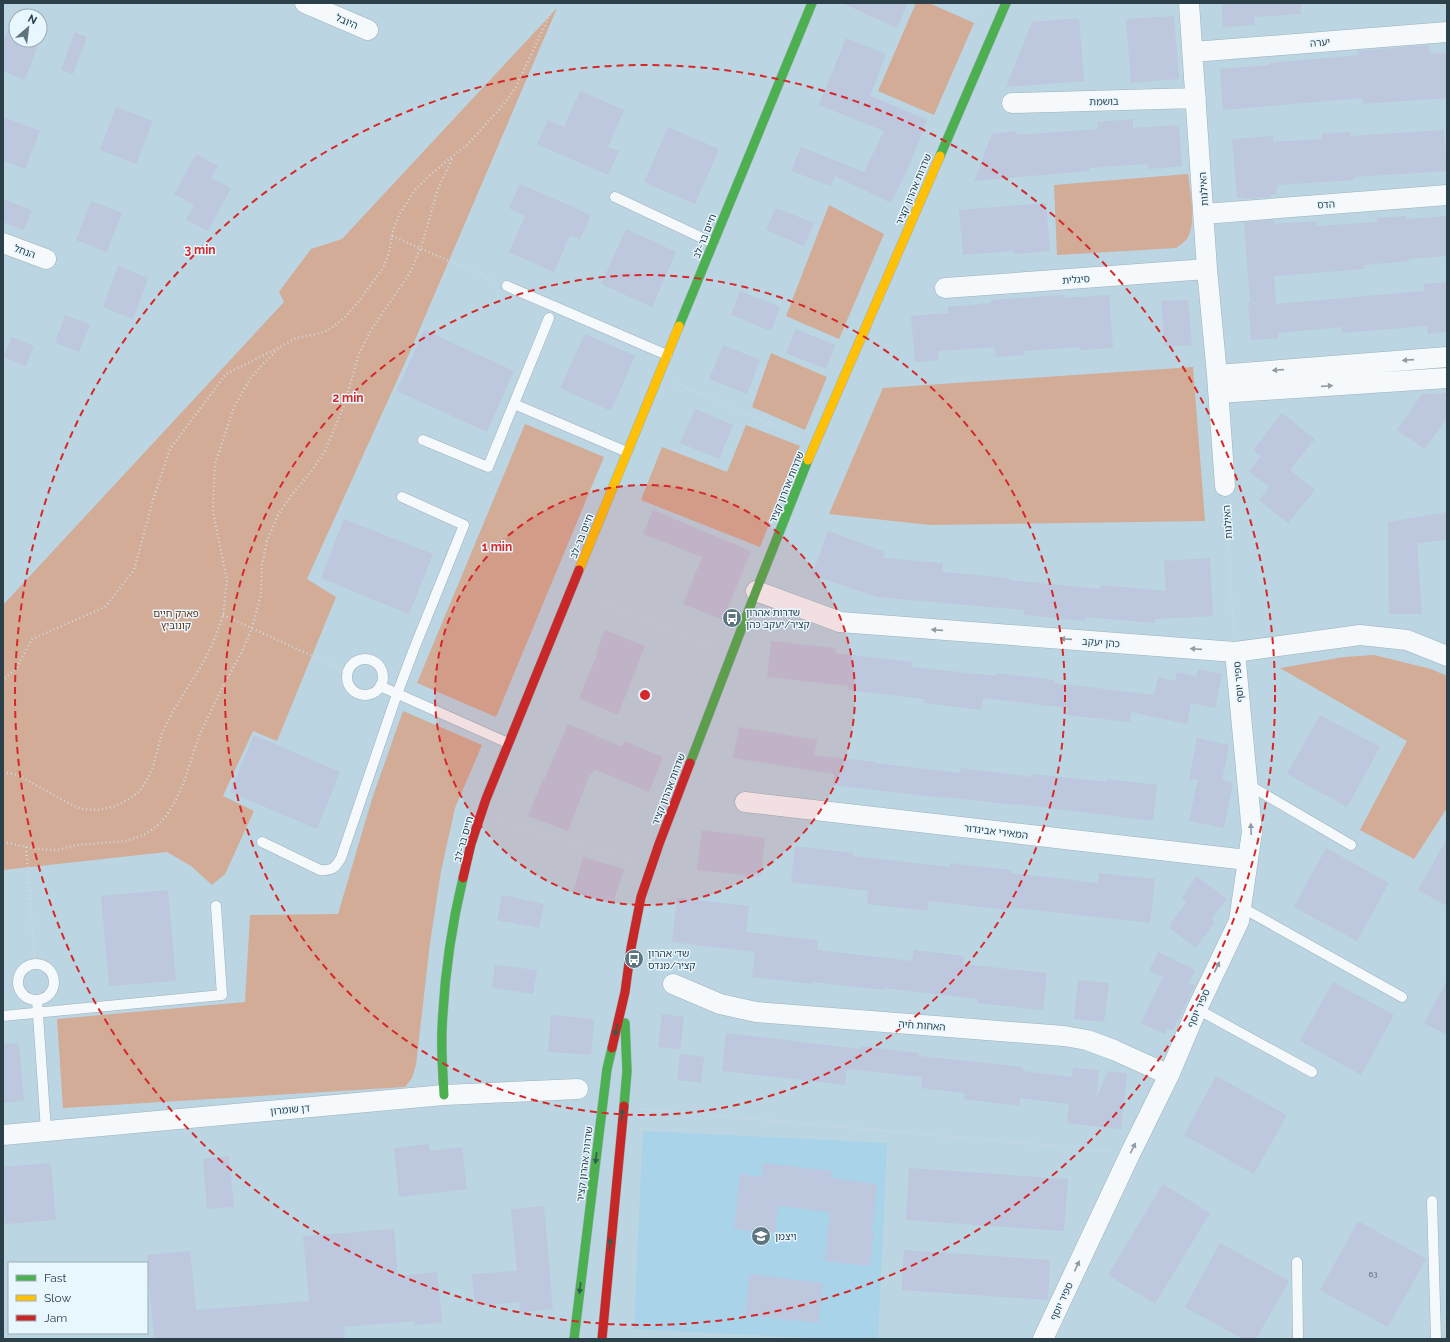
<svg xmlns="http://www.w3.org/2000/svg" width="1450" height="1342" viewBox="0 0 1450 1342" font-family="Raleway,'Noto Sans Hebrew',sans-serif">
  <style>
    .built { fill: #a8d3e9 }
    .green { fill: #d2ac96 }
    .building { fill: #bdc7de }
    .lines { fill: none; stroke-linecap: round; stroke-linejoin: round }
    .lane-casing { stroke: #9cb1bb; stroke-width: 11 }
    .street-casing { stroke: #9cb1bb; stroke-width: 21 }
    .fast-casing { stroke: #9cb1bb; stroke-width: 10 }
    .slow-casing { stroke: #9cb1bb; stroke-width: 10 }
    .jam-casing { stroke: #9cb1bb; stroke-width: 10 }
    .path { stroke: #d1d9de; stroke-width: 2.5; stroke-dasharray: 1 3; stroke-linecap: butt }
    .lane { stroke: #f5f9fb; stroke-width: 10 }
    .street { stroke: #f5f9fb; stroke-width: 20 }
    .fast { stroke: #4caf50; stroke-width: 9 }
    .slow { stroke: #ffc107; stroke-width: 9 }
    .jam { stroke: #c62828; stroke-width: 9 }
    .oneway { fill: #909ca2 }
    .oneway2 { fill: #345c4c }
    .ring { fill: none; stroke: #d62828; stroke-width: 2; stroke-dasharray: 7 5 }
    .labels { text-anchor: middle; stroke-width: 3; stroke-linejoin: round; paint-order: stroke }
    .number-label { font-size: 8px; fill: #50626f }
    .street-label { font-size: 10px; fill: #2c404a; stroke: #e8f6fe }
    .poi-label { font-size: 10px; fill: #2c404a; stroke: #e8f6fe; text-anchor: start }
    .park-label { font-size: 10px; fill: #603114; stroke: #e8f6fe }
    .centre { fill: #d62828; stroke: #e8f6fe; stroke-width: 2 }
    .ring-label { font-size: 12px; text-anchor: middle; font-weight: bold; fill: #d62828; stroke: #e8f6fe; stroke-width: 3; stroke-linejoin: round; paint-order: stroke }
  </style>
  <rect width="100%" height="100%" fill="#bbd5e2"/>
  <path class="built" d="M643,1131L887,1143L878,1339H832L634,1329Z"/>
  <path class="green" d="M916,3H929L974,23L934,115L878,91Z
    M557,8L409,354L307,579L336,597L277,741L253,731L223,796L254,811L225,874L212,885L191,866L167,852L3,870V605L284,302L279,292L311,249L342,239Z
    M1188,174C1190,191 1196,219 1189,235C1187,241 1181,244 1176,248L1057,255L1054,185Z
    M829,205L884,234L839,339L786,316Z
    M771,353L827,377L805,430L752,407Z
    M1193,367L1205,521L930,525L829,514L883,388Z
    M525,424L604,457L496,717L417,683Z
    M746,425L800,446L760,547L641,500L662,447L727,472Z
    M1374,655L1431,669L1447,676V808L1414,859L1360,830L1407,741L1280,668L1344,657Z
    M403,711L482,745L455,808L441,871L430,943L416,1065L412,1078L405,1087L63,1108L57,1019L245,1002L250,915L338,914L372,799Z"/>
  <path class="building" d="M842,3H908L897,28Z
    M1222,3H1301V14L1254,17L1255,25L1223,27Z
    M1174,16L1179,79L1131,83L1126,19Z
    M1079,18L1084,81L1006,87L1032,22Z
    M10,25L16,27V40H40V36H41L25,80L3,71V42Z
    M75,32L87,37L73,74L61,70Z
    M846,38L886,54L870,96L927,120L909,166L891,203L835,176L831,186L791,171L801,147L864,172L884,131L819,105Z
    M1429,45L1430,54L1447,53V98L1363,104L1362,98L1223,110L1220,69L1269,65V63L1359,55L1358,51Z
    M580,91L624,110L608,147L619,151L608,175L537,144L548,120L564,127Z
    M116,107L153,121L136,164L100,150Z
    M3,117L40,131L25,169L3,160Z
    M1133,119V128L1179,125L1182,166L1148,169L1147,164L1089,168V171L974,181L992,134L1016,131V135L1098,129L1097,122Z
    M668,127L719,149L695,204L644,182Z
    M1444,130L1447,171L1354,177V180L1277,185V194L1271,195V197L1242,199V197L1237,198L1232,139L1273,136V142L1322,139V134L1351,132V136Z
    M196,154L218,166L211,178L231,188L208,231L186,220L194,205L174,194Z
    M520,184L591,215L580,240L570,235L554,272L509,252L525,216L509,208Z
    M3,199L32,210L24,230L3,222Z
    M91,201L122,213L107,252L76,240Z
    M1046,203L1050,251L1015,254L1014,251L963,255L959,210Z
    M776,208L814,223L804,246L766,230Z
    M1406,216V219L1447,216V256L1409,259V261L1364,265L1365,269L1274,276L1276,304L1424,291V284L1447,282V332L1428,334L1427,326L1341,333V327L1278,333V338L1251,340L1248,302H1250L1244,222L1273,220L1274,224L1316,221V226L1377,222V218Z
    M626,229L676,252L652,307L601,284Z
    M118,266L148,278L133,319L103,307Z
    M740,291L780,307L771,331L731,315Z
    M1063,295V298L1109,295L1113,348L1080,350V347L1024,351V355L996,357L995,347L938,351L939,360L915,362L911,316L948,313V307L991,303V300Z
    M1188,300L1192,345L1165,347L1161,301Z
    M65,315L90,324L79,352L55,343Z
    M796,329L835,345L826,369L786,353Z
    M424,330L514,371L487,432L397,391Z
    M585,334L635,356L611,411L560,388Z
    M12,337L34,346L26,366L4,357Z
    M723,345L760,360L747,394L709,379Z
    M1447,393V418L1425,449L1397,430L1422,394Z
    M695,409L733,425L719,459L680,443Z
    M1282,413L1315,439L1290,470L1315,490L1288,523L1259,500L1269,487L1249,472L1261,456L1253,450Z
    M653,510L751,551L723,620L683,604L702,557L643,534Z
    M1447,512V540L1417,543L1422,614H1389L1388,522Z
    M344,519L433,554L409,614L321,578Z
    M828,531L885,552L883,558L943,563L942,572L1009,578V580L1100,589L1101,585L1166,591L1164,561L1210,558L1213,616L1155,619V623L1086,617L1085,621L1024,615V610L877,597L812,575Z
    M605,630L645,646L618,715L579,698L597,655L596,654Z
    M771,641L836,648L835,653L913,662L912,667L996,676L997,673L1054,680V683L1154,695L1158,677L1175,681L1177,672L1196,676L1198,669L1222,674L1215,708L1191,703L1187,724L1131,712L1130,722L1067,715L1068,708L983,698L981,710L924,703V699L847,690L848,686L767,677Z
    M1320,715L1380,747L1347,807L1287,774Z
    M568,724L622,747L624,741L663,757L649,792L594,769L592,775L590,774L568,831L528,816L543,779L544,780Z
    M739,727L817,740L814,755L875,762V763L960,773L961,768L1032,777L1033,774L1107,782V779L1157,785L1153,821L1017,804L1016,805L944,797V798L833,785L834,774L733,758Z
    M254,735L340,772L317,829L230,792Z
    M1197,738L1229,745L1222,780L1233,783L1224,828L1189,821L1198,779L1189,780Z
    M702,830L765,838L761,877L697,870Z
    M1447,838V906L1418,890Z
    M795,846L853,853V856L950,867V863L1011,870V873L1098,883L1099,873L1155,879L1150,923L1007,907V910L929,901L927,911L867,904L868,891L791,882Z
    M1326,848L1389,883L1357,941L1294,907Z
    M583,857L624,869L613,904L573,892Z
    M1197,876L1227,899L1211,919L1215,922L1195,948L1170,928L1171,925H1169L1187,902L1181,898Z
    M168,890L176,981L109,986L101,896Z
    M502,895L544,904L539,928L497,920Z
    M677,898L749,906L746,932L818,940L817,950L912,961L914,950L964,956L963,964L1047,973L1043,1010L977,1003L978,999L885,988V990L813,982V984L752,977L755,952L672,942Z
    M1158,952L1195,970L1189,983L1195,985L1173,1030L1168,1028L1164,1034L1141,1023L1163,977L1149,971Z
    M495,965L537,970L533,994L492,988Z
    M1078,980L1109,983L1104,1022L1074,1019Z
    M1447,981V1035L1424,1023Z
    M1333,982L1394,1015L1361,1075L1300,1041Z
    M662,1014L684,1017L680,1049L658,1047Z
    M551,1015L594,1019L591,1055L548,1052Z
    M726,1033L860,1049L861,1046L919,1053V1056L1023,1067V1071L1072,1077L1073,1068L1099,1070L1096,1098L1108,1071L1127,1074L1121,1129L1067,1123L1069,1104L1020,1098L1019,1106L964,1099L965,1093L921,1088L922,1077L847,1069L845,1085L722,1071Z
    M19,1043L24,1101L3,1103V1044Z
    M680,1054L704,1057L701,1083L677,1080Z
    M1216,1076L1287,1115L1254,1174L1184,1135Z
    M429,1144L430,1151L462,1147L467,1189L399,1197L394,1148Z
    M229,1156L234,1207L207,1209L203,1159Z
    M51,1163L56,1220L5,1224L3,1198V1167Z
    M763,1163L832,1171L831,1178L877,1184L872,1232H874L870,1266L825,1261L830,1212L778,1206L775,1233L734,1229L740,1174L762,1177Z
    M909,1168L1068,1179L1064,1231L906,1220Z
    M1163,1184L1210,1213L1155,1304L1108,1275Z
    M544,1206L553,1309L520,1312L519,1302L475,1306L472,1274L517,1271L511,1209Z
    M1358,1221L1426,1259L1388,1327L1320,1290Z
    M394,1229L398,1276L437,1272L442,1322L415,1325V1321L344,1327L345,1338L330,1339H154L147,1255L190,1251L196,1310L309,1301L303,1236Z
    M1220,1243L1289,1281L1256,1339H1243L1185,1307Z
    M904,1250L1050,1260L1048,1300L902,1290Z
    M750,1274L823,1283L818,1323L745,1315Z"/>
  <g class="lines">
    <g class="lane-casing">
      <path id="lane" d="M615,197L713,243
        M507,286L667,355
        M514,404L627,452
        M423,440L488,467L549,318
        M347 677a18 18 0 1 1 36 0a18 18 0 1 1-36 0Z
        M380,686L508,743
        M1247,784L1351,845
        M262,842L320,870C332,871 335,868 341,858L397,694L414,649L464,525L402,497
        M1241,907L1402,997
        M18 982a18 18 0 1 1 36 0a18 18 0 1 1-36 0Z
        M37,1000L46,1131
        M1197,1009L1312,1072
        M3,1016L222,995L216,906
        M1432,1201L1436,1339
        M1297,1262L1298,1339"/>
    </g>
    <g class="street-casing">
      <path id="street" d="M305,3L368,30
        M1189,3L1207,269L1217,375L1225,486
        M1193,52L1447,32
        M1012,103L1196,98
        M1204,214L1447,195
        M3,243L46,259
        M945,288L1207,269
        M1217,375L1447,357
        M1219,393L1447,378
        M756,591L840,622L1235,652L1360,635L1407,640L1447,656
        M745,802L1247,860
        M673,984L720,1004L756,1012L1064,1036L1087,1040L1114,1050L1169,1075
        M3,1135L444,1095L578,1089
        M1043,1339L1131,1152L1169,1075L1197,1009L1239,921L1252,832L1235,652"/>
    </g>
    <g class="fast-casing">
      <path id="fast" d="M940,156L1006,3
        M679,326L812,3
        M690,763L756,591L808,460
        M444,1095C443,1074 441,1052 442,1030C444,979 451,928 463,878
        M624,1106L627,1071L625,1023
        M574,1339L607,1069L612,1048"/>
    </g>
    <g class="slow-casing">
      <path id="slow" d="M808,460L940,156
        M579,570L679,326"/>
    </g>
    <g class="jam-casing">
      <path id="jam" d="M463,878L471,844L486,799L579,570
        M612,1048L625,992L631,948L641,897L659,844L690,763
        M602,1339L624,1106"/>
    </g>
    <path class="path" d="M953,3L979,15
      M392,236L495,281
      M676,383L798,436
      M1226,504L1234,633
      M589,597L714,648
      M223,615L347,672
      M3,682L4,680L17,667L32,639L105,607L134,570L153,500L170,449L226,374L278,348
      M3,772L18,775L70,804L82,809L98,810L116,806L129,799L140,791L147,780L153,767L162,733L173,711L203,663L215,638L223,615L227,580L213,512L214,481L215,464L234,407L250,379L262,365L280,347L296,338L316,334L329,330L345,317L359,301L383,268L389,253L393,231L399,215L415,190L431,174L468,144L504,104L516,87L555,3
      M499,821L634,861
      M3,842L37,849L57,850L77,845L126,841L146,834L158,825L166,816L176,800L185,779L199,736L223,686L242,652L252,628L261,595L262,565L267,541L278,515L290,497L310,473L325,451L343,408L359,354L371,330L410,273L422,244L438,189L453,157
      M26,847L35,964
      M643,1109L1112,1151"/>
    <use href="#lane" class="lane"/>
    <use href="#street" class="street"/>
    <use href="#fast" class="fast"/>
    <use href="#slow" class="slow"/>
    <use href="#jam" class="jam"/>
  </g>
  <defs><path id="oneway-solid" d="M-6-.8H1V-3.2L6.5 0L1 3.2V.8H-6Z"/></defs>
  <g class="oneway">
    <use href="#oneway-solid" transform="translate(1408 360) rotate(176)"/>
    <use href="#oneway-solid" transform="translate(1278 370) rotate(176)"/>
    <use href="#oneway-solid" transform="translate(1327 386) rotate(-4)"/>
    <use href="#oneway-solid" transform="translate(937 630) rotate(-176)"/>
    <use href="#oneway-solid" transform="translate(1066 639) rotate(-176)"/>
    <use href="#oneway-solid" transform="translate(1196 649) rotate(-176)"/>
    <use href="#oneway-solid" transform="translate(1251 829) rotate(-92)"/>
    <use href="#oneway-solid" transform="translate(1217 967) rotate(-65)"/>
    <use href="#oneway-solid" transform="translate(1133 1148) rotate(-64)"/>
    <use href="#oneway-solid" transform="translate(1077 1266) rotate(-65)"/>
  </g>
  <g class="oneway2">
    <use href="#oneway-solid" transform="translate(616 1030) rotate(103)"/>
    <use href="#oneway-solid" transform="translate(622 1115) rotate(-85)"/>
    <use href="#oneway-solid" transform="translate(596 1158) rotate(97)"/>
    <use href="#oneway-solid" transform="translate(610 1244) rotate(-85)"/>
    <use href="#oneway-solid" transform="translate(580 1288) rotate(97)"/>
  </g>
  <circle cx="645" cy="695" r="210" fill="#d62828" fill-opacity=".12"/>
  <g class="ring">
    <circle cx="645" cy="695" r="210"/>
    <circle cx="645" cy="695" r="420"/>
    <circle cx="645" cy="695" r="630"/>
  </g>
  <defs>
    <g id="bus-disc" transform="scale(1)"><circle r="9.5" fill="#5e747f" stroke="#e8f6fe"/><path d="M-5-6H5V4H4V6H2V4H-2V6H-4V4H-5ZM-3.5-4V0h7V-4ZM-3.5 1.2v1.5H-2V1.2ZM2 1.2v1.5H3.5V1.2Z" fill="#fff"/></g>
    <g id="school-disc" transform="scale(1)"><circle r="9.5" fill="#5e747f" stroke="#e8f6fe"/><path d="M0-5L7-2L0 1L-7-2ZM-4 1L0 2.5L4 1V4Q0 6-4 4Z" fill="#fff"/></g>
  </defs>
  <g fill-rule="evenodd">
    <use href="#bus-disc" x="732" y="618"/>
    <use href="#bus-disc" x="634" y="959"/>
    <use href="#school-disc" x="761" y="1236"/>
  </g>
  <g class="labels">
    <g class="number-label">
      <text x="1373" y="1277">63</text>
    </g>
    <g class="street-label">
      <text transform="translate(347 21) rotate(24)" y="4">היובל</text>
      <text transform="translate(1320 42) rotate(-5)" y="4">יערה</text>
      <text transform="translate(1104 101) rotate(-1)" y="4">בושמת</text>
      <text transform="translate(913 189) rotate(-67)" y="4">שדרות אהרון קציר</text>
      <text transform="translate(1203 189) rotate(-94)" y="4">האילנות</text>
      <text transform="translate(1326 204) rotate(-4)" y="4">הדס</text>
      <text transform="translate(704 236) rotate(-68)" y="4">חיים בר-לב</text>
      <text transform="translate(25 251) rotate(20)" y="4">הנחל</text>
      <text transform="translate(1076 279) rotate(-4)" y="4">סיגלית</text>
      <text transform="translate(786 487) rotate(-68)" y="4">שדרות אהרון קציר</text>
      <text transform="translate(1227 522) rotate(-94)" y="4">האילנות</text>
      <text transform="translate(581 536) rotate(-68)" y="4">חיים בר-לב</text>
      <text transform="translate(1101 642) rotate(4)" y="4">כהן יעקב</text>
      <text transform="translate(1238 682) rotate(-95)" y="4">ספיר יוסף</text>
      <text transform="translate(668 789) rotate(-69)" y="4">שדרות אהרון קציר</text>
      <text transform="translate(996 831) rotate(7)" y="4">המאירי אביגדור</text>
      <text transform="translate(463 839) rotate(-74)" y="4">חיים בר-לב</text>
      <text transform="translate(1198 1008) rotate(-66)" y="4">ספיר יוסף</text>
      <text transform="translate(922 1025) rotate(4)" y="4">האחות חיה</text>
      <text transform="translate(290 1109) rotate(-5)" y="4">דן שומרון</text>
      <text transform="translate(584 1164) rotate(-83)" y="4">שדרות אהרון קציר</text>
      <text transform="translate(1061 1301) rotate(-65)" y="4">ספיר יוסף</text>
    </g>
    <g class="poi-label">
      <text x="746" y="616">שדרות אהרון<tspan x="746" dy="12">קציר/יעקב כהן</tspan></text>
      <text x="648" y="957">שד׳ אהרון<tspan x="648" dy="12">קציר/מנדס</tspan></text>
      <text x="775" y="1240">ויצמן</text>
    </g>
    <g class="park-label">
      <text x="176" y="617">פארק חיים<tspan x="176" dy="12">קונוביץ</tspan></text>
    </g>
  </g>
  <circle cx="645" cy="695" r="6" class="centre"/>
  <g class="ring-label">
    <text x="200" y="254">3 min</text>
    <text x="348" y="402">2 min</text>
    <text x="497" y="551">1 min</text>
  </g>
  <rect width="1450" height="1342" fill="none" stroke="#2c404a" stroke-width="8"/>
  <rect x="8" y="1262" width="140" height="72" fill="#e8f6fe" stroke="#9dadb6"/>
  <rect x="16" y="1275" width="20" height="6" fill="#4caf50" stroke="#9dadb6"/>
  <text x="44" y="1282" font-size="12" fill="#2c404a">Fast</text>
  <rect x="16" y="1295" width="20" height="6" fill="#ffc107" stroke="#9dadb6"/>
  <text x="44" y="1302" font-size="12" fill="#2c404a">Slow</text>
  <rect x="16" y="1315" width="20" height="6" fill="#c62828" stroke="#9dadb6"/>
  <text x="44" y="1322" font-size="12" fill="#2c404a">Jam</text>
  <g transform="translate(28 28) rotate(28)"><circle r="19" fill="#e8f6fe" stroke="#9dadb6"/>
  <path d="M0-3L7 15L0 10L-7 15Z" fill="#5e747f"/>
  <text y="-6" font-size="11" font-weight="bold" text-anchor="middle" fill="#2c404a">N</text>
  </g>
</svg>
